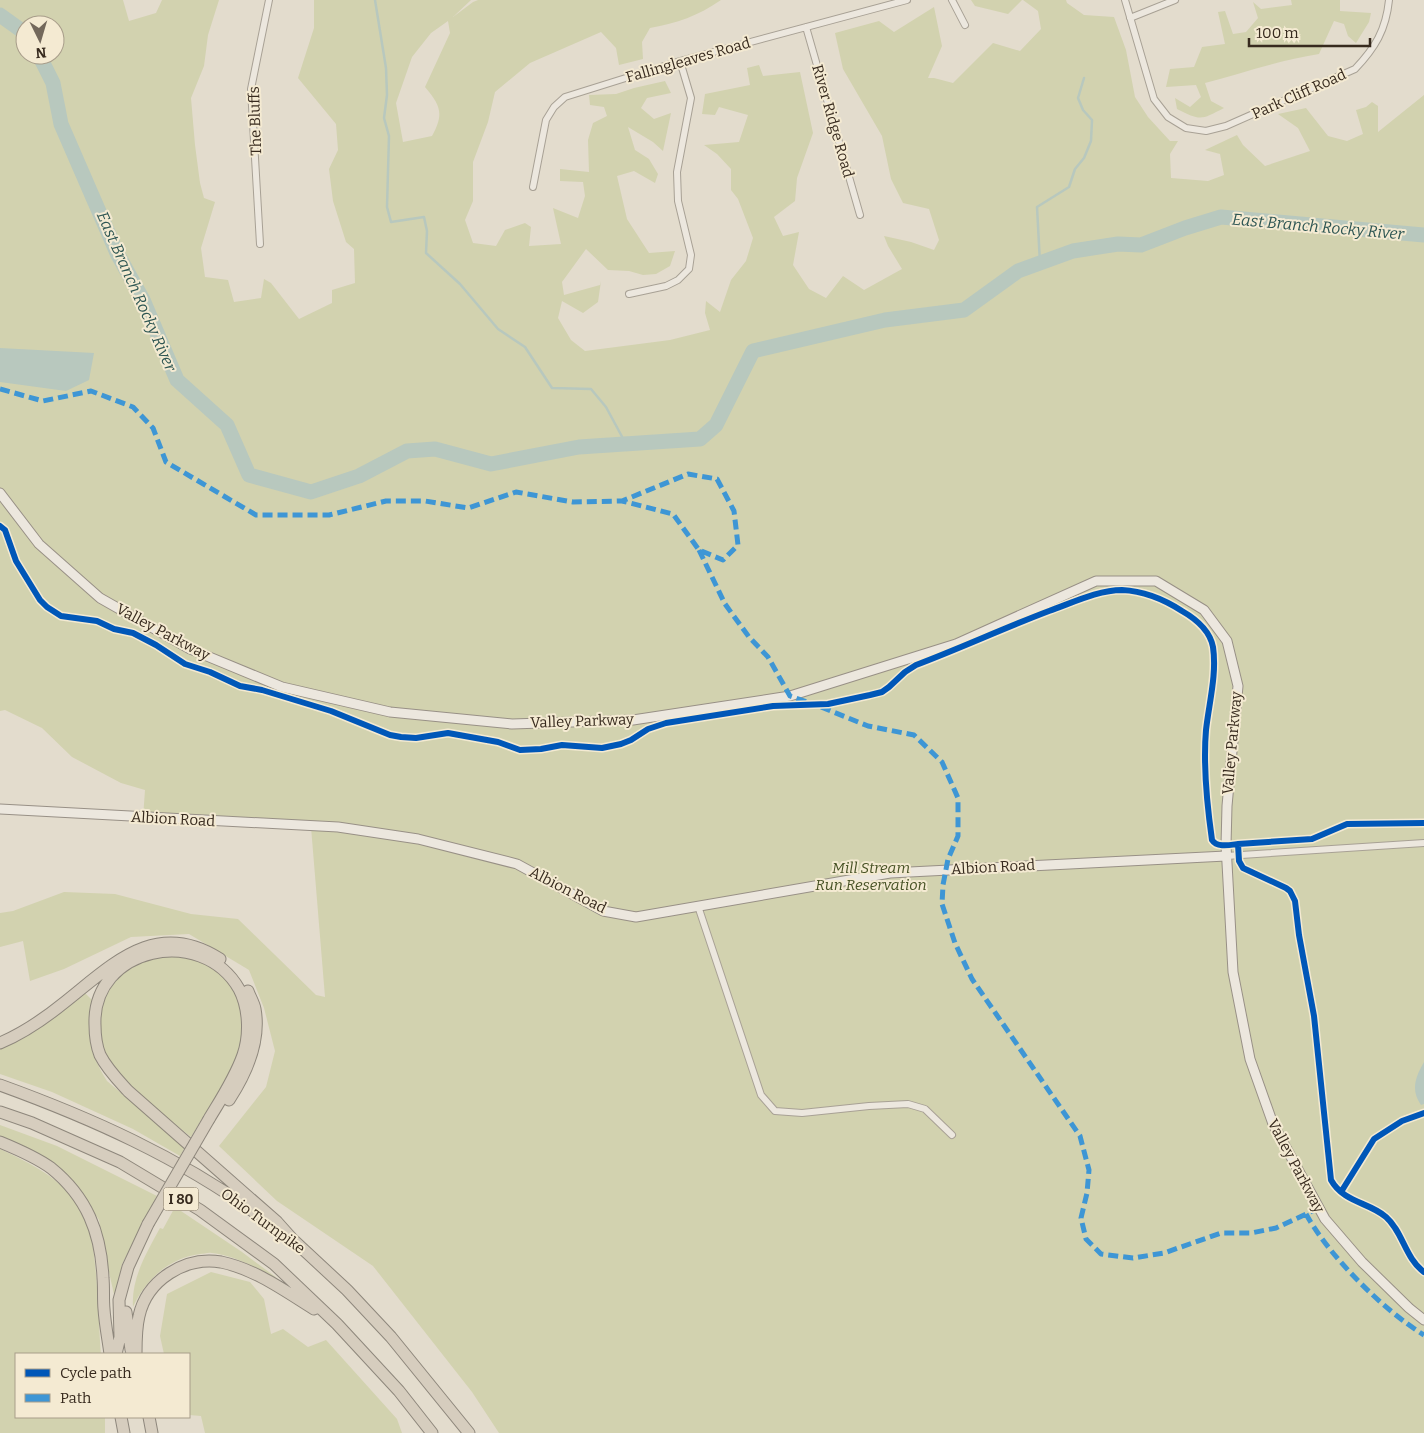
<svg xmlns="http://www.w3.org/2000/svg" width="1424" height="1433" viewBox="0 0 1424 1433" font-family="Bitter,serif">
  <style>
    .green { fill: #d2d2af; fill-rule: evenodd }
    .water { fill: #b8c8be }
    .lines { fill: none; stroke-linecap: round; stroke-linejoin: round }
    .stream { stroke: #b8c8be; stroke-width: 2.5 }
    .river { stroke: #b8c8be; stroke-width: 15 }
    .street-casing { stroke: #a8a195; stroke-width: 8 }
    .secondary-casing { stroke: #989086; stroke-width: 11 }
    .highway-casing { stroke: #8e877c; stroke-width: 13 }
    .street { stroke: #ece7de; stroke-width: 6 }
    .secondary { stroke: #ece7de; stroke-width: 9 }
    .highway { stroke: #d6cdbe; stroke-width: 11 }
    .highway-bridge-casing { stroke: #8e877c; stroke-width: 13; stroke-linecap: butt }
    .highway-bridge { stroke: #d6cdbe; stroke-width: 11 }
    .quiet { stroke: #3e96d5; stroke-width: 5; stroke-dasharray: 10 5; stroke-linecap: butt }
    .cycleway-casing { stroke: #f4ead2; stroke-width: 9 }
    .cycleway { stroke: #0057b8; stroke-width: 6 }
    .labels { text-anchor: middle; stroke-width: 4; stroke-linejoin: round; paint-order: stroke }
    .shield { fill: #f4ead2; stroke: #706454; stroke-width: 1 }
    .shield-label { font-size: 14px; font-weight: bold; fill: #372a1e }
    .street-label { font-size: 15px; fill: #372a1e; stroke: #f4ead2 }
    .park-label { font-size: 15px; font-style: italic; fill: #475225; stroke: #f4ead2 }
    .water-label { font-size: 16px; font-style: italic; fill: #2e5653; stroke: #f4ead2 }
  </style>
  <rect width="100%" height="100%" fill="#e3dccd"/>
  <path class="green" d="M0,0H123L129,21L156,13L162,0H219L208,35L204,66L191,98L195,145L200,183L204,198L215,202L201,248L205,277L228,280L234,302L261,298L264,279L271,283L299,319L332,303V290L355,283L354,249L346,242L333,201L329,169L338,150L336,124L298,78L314,28V0H471L453,17L473,2L478,0H721C698,16 677,23 650,28L642,42L643,59L619,65L616,48L601,32L530,63L495,92L488,122L473,162V201L465,220L473,243L496,246L505,230L525,223L531,227L529,246L561,244L553,208L578,218L585,196L583,182L560,181V169L589,172L588,140L593,123L607,116L604,107L590,105L589,95L616,94L634,88L665,81L671,93L647,98L641,108L654,119L671,113L663,151L653,142L628,127L635,150L649,159L658,174L655,183L634,171L617,176L627,219L649,253L675,251L670,266L656,274L643,275L629,271L608,270L586,249L562,282L564,295L600,285L601,281L598,302L583,313L562,301L558,318L571,340L585,351L670,340L710,330L705,313L706,301L720,312L731,280L746,261L753,238L738,199L731,190V169L717,154L704,145L739,142L748,115L719,107L715,115L702,114L705,94L750,85L747,68L759,65L763,76L800,72L813,133L797,178L795,201L774,217L783,236L799,232L793,265L809,289L826,298L843,276L864,290L902,269L888,246L884,236L911,242L934,250L939,240L929,209L903,203L891,179L882,136L843,69L835,33L879,21L894,32L934,7L942,46L928,78H934L953,83L993,43L1020,51L1041,29L1038,11L1023,0H1066L1067,3L1084,15L1114,17L1126,50L1135,97L1148,117L1170,141H1178L1170,154L1171,178L1208,181L1224,175L1220,154L1205,150L1237,135L1243,145L1265,166L1310,151L1298,128L1278,114L1306,108L1328,136L1347,141L1363,134L1356,110L1366,107L1372,102L1378,106V132L1424,95V1433H499L472,1392L373,1266L277,1201L219,1146L266,1087L275,1051L264,1008L249,970L189,934L131,937L64,969L30,981L23,941L0,947V913L13,911L64,892L115,894L191,914L238,919L316,995L325,997L311,827L143,818L145,790L121,783L72,757L42,728L5,710L0,711ZM448,21L450,33L425,87C441,106 444,114 432,136L403,142L396,103L412,57L431,33ZM25,25H55V55H25Z
    M971,0H1022L1008,14L975,6Z
    M1291,0H1340V11L1371,13L1369,22L1356,43L1348,36L1344,24L1334,21L1319,54C1280,60 1243,73 1205,83L1211,101L1224,108C1201,120 1201,121 1177,109L1175,98L1190,107L1201,97L1196,85L1166,87L1170,69L1194,67L1202,47L1225,44L1218,12L1225,11L1233,34L1246,32L1258,18L1253,2L1261,9L1292,5Z
    M178,955C216,964 241,982 241,1024C241,1032 243,1043 240,1050C228,1081 207,1109 191,1137C165,1116 138,1096 116,1070C113,1065 107,1060 105,1055C87,1016 110,968 152,957C160,955 170,956 178,955Z
    M84,992L92,1000C88,1034 88,1051 107,1081L185,1147L180,1156L133,1129L52,1092L0,1074V1046Z
    M0,1125L57,1146L157,1196L122,1264L115,1299L103,1245L99,1220L75,1184L57,1167L0,1137Z
    M0,1149C32,1164 58,1177 81,1206C98,1229 98,1322 101,1354H16V1417H105V1433H0Z
    M175,1207L242,1252L277,1278C257,1269 234,1255 212,1253C208,1252 204,1254 200,1254C169,1258 146,1279 133,1307C131,1278 147,1252 160,1228L163,1229Z
    M211,1272L250,1282L264,1299L271,1334L283,1329L308,1347L326,1340L397,1419L402,1433H205L201,1416L189,1415V1354H164L160,1336L167,1294Z"/>
  <path class="water" d="M0,348L94,353L89,380L66,391L0,382Z
    M1424,1062V1104L1421,1105C1410,1090 1416,1076 1424,1062Z"/>
  <g class="lines">
    <path class="stream" d="M375,0L386,68L387,95L384,118L389,136L387,207L391,222L424,217L427,231L426,253L460,284L498,329L525,347L552,388L591,389L606,407L626,444
      M1040,263L1037,207L1069,187L1075,169L1084,158L1091,141L1092,120L1083,110L1078,98L1084,78"/>
    <path class="river" d="M0,15L25,33
      M39,55L53,83L61,124L117,253L143,300L177,380L227,425L249,475L311,492L359,476L407,451L435,449L491,464L579,447L700,439L716,425L753,351L885,320L964,310L1018,271L1073,251L1118,244L1141,245L1185,228L1221,217L1424,235"/>
    <g class="street-casing">
      <path id="street" d="M952,0L965,25
        M1125,0L1154,99L1168,117L1186,128L1206,131L1226,126L1355,69C1375,48 1386,30 1389,0
        M1130,18L1175,0
        M806,27L860,215
        M533,187L546,120L554,107L565,97L680,61L907,0
        M260,244L251,89L269,0
        M629,294L666,286L678,280L689,269L691,255L678,201L677,172L691,98L680,61
        M1226,856L1424,843
        M698,906L761,1095L775,1111L802,1113L869,1106L908,1104L925,1109L952,1135"/>
    </g>
    <g class="secondary-casing">
      <path id="secondary" d="M0,493L39,544L100,598L190,649L282,687L390,712L512,724L633,720L790,696L956,644L1096,581H1156L1204,610L1227,641L1238,686L1227,806L1226,845L1233,972L1250,1059L1273,1124L1325,1219L1362,1262L1409,1308L1424,1320
        M0,809L338,827L418,839L517,864L603,911L636,917L890,873L1226,856"/>
    </g>
    <g class="highway-casing">
      <path id="highway" d="M0,1043C24,1033 44,1019 65,1002C113,964 156,918 220,959
        M0,1085C91,1118 178,1157 257,1214
        M229,1100C246,1074 261,1042 255,1009C254,1003 250,997 248,991
        M0,1112L32,1123L120,1162L200,1210L274,1264L337,1324L399,1391L432,1433
        M209,1119C221,1099 235,1078 243,1055C250,1035 249,1008 239,989C202,924 92,947 95,1025C95,1036 96,1045 100,1055C107,1069 118,1080 128,1091L277,1222L294,1241
        M0,1142C17,1149 36,1157 51,1168C87,1197 101,1233 103,1278C104,1288 103,1299 104,1309C105,1324 108,1339 110,1354
        M290,1237L347,1290L391,1337L469,1433
        M126,1312L131,1350
        M116,1354L120,1337L119,1300L128,1267L148,1224
        M136,1354C136,1341 136,1328 139,1316C147,1280 185,1256 221,1262C255,1269 285,1291 314,1309
        M121,1417L124,1433
        M149,1417L152,1433"/>
    </g>
    <use href="#street" class="street"/>
    <use href="#secondary" class="secondary"/>
    <use href="#highway" class="highway"/>
    <g class="highway-bridge-casing">
      <path id="highway-bridge" d="M148,1224L209,1119"/>
    </g>
    <use href="#highway-bridge" class="highway-bridge"/>
    <path class="quiet" d="M0,389L43,401L91,391L133,407L153,428L166,462L256,515H329L386,501H425L468,508L516,492L573,502L622,501L673,514L699,550L723,560L738,545L734,511L717,479L688,474L622,501
      M699,550L725,604L749,637L768,657L790,696L807,702
      M821,707L868,726L914,735L942,762L958,798V836L948,859L943,885L942,904L955,943L972,979L1080,1136L1089,1170L1087,1193L1081,1218L1086,1239L1101,1254L1133,1258L1164,1253L1221,1233H1251L1276,1228L1319,1208
      M1306,1214C1329,1256 1383,1310 1424,1335"/>
    <g class="cycleway-casing">
      <path id="cycleway" d="M0,526L5,530L16,561L40,600L47,607L61,616L97,621L114,629L133,633L156,645L185,664L210,672L240,686L262,690L331,711L390,735L401,737L416,738L448,733L498,742L520,750L541,749L562,745L602,748L621,744L631,740L648,729L666,723L773,706L828,704L870,695L882,692L889,687L905,672L916,665C961,648 1004,628 1049,611C1072,603 1098,590 1122,590C1143,591 1165,600 1182,611C1196,619 1210,631 1213,647C1217,674 1209,703 1206,730C1203,765 1207,805 1212,840C1217,848 1230,845 1238,844L1239,861L1243,868L1286,888L1290,891L1295,901L1299,935L1314,1016L1331,1180C1344,1203 1369,1202 1386,1217C1403,1232 1405,1258 1424,1272
        M1238,844L1312,839L1347,824L1424,823
        M1341,1192L1374,1139L1402,1121L1424,1113"/>
    </g>
    <use href="#cycleway" class="cycleway"/>
  </g>
  <g class="labels">
    <rect class="shield" x="163.5" y="1187.5" width="35" height="23" rx="4"/>
    <g class="shield-label">
      <text x="181" y="1204">I 80</text>
    </g>
    <g class="street-label">
      <text transform="translate(688 60) rotate(-16)" y="5">Fallingleaves Road</text>
      <text transform="translate(1299 94) rotate(-24)" y="5">Park Cliff Road</text>
      <text transform="translate(255 121) rotate(-92)" y="5">The Bluffs</text>
      <text transform="translate(833 121) rotate(74)" y="5">River Ridge Road</text>
      <text transform="translate(163 632) rotate(28)" y="5">Valley Parkway</text>
      <text transform="translate(582 721) rotate(-2)" y="5">Valley Parkway</text>
      <text transform="translate(1232 743) rotate(-85)" y="5">Valley Parkway</text>
      <text transform="translate(173 819) rotate(3)" y="5">Albion Road</text>
      <text transform="translate(993 867) rotate(-3)" y="5">Albion Road</text>
      <text transform="translate(568 890) rotate(27)" y="5">Albion Road</text>
      <text transform="translate(1296 1166) rotate(62)" y="5">Valley Parkway</text>
      <text transform="translate(263 1221) rotate(36)" y="5">Ohio Turnpike</text>
    </g>
    <g class="park-label">
      <text x="871" y="873">Mill Stream<tspan x="871" dy="17">Run Reservation</tspan></text>
    </g>
    <g class="water-label">
      <text transform="translate(1318 226) rotate(5)" y="6">East Branch Rocky River</text>
      <text transform="translate(137 291) rotate(66)" y="6">East Branch Rocky River</text>
    </g>
  </g>
  <rect x="15" y="1353" width="175" height="65" fill="#f4ead2" stroke="#a89d8a"/>
  <rect x="25" y="1369" width="25" height="8" fill="#0057b8" stroke="#a89d8a"/>
  <text x="60" y="1378" font-size="15" fill="#372a1e">Cycle path</text>
  <rect x="25" y="1394" width="25" height="8" fill="#3e96d5" stroke="#a89d8a"/>
  <text x="60" y="1403" font-size="15" fill="#372a1e">Path</text>
  <g transform="translate(40 40) rotate(175)"><circle r="24" fill="#f4ead2" stroke="#a89d8a"/>
  <path d="M0-4L9 19L0 12L-9 19Z" fill="#73685b"/>
  <text y="-8" font-size="14" font-weight="bold" text-anchor="middle" fill="#372a1e">N</text>
  </g>
  <path d="M1249 38v8h121v-8" fill="none" stroke="#372a1e" stroke-width="2.5"/>
  <text x="1256" y="38" font-size="15" fill="#372a1e" stroke="#f4ead2" stroke-width="4" paint-order="stroke">100 m</text>
</svg>
